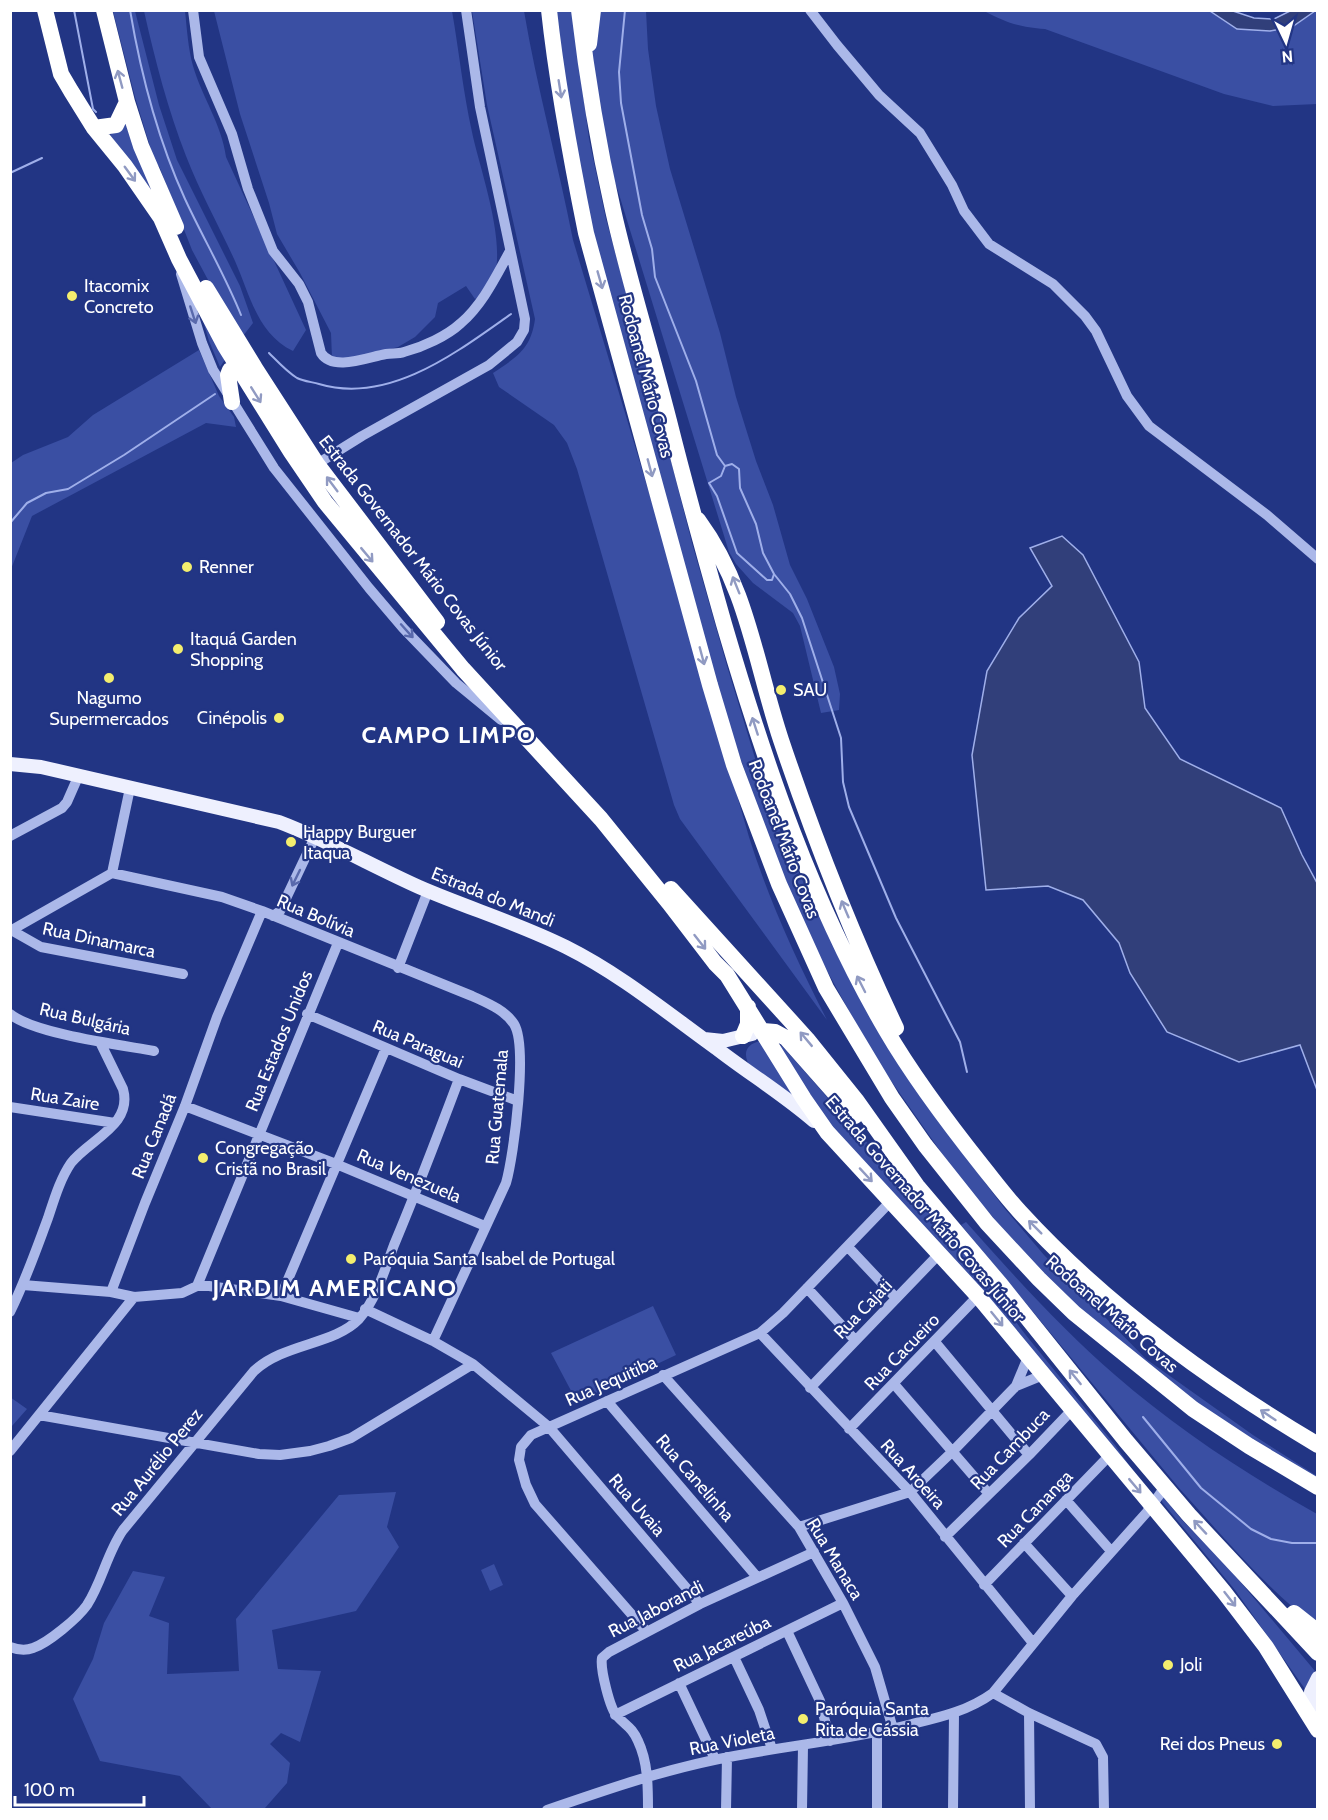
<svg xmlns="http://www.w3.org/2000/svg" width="1328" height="1820" viewBox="0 0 1328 1820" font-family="Cabin,sans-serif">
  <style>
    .green { fill: #3a4fa3 }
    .water { fill: #313f7a; stroke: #9fafea; stroke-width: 1.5 }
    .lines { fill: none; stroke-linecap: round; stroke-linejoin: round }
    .stream { stroke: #9fafea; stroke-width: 2 }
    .minor { stroke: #abb8e9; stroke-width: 10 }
    .major { stroke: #eef0fe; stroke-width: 14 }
    .highway { stroke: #fff; stroke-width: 16 }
    .oneway { stroke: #909ac2 }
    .oneway2 { stroke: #5969ac }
    .poi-dot { fill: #f4ee6e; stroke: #223584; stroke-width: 2 }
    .labels { text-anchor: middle; stroke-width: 4.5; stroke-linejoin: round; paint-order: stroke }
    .poi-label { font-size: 18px; fill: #fff; stroke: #223584; text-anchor: start }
    .street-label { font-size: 18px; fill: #fff; stroke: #223584 }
    .district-label { font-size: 24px; font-weight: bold; letter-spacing: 1.5px; fill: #fff; stroke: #223584 }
  </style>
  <rect width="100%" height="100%" fill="#223584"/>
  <path class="green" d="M113,11H135L159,105L177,160L240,286L253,323L243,336L207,278L192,250L159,166H156L135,97Z
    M144,11H185C187,29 188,48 193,66C202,97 222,125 226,157L306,330L293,351C257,333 250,295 235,261C219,226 200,192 186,156C168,110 155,60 144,11Z
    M214,11H452C459,51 463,92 472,132C479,168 515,263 486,291C483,294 478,297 475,299L466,286L438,303L435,317L415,337L398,347L346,360L332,358L331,333L300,273L277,234L269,203L240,114Z
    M472,11H524C537,88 558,163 573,240L672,569L749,837C769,901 797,961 827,1020L680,819L674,805L577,469L567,443L554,425L499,387L493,373C517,357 531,349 535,319L487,105Z
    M554,11H572L589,139L606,219L657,406L692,543L727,666L765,791L787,848L852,983L943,1127L1005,1209L1044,1255L1146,1359L1253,1435L1317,1476V1491L1156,1384L1018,1251L992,1216L964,1185L887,1075L861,1033L819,956L774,854L721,703L580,190Z
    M590,11H646L648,49L656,106L670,169L720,333L736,397L756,461L773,505L790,565L807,599L834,667L840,694L839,710L821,713L800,626L793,613L753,583L736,564L729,552L618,191L609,166L593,86Z
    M984,11H1210L1237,29L1292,27L1317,11V104L1273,106L1224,94L1045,29C1019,27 1007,23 984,11Z
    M128,119L159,200L110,135Z
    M201,314L226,358L220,367L209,341Z
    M199,350L219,396L234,417L236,427L206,423L32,516L11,569V463L23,455L68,437L93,415Z
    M761,1041L800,1102L752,1069C742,1056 744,1044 761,1041Z
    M777,1043L783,1047L967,1256L1025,1334L1115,1445L1136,1475L823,1119Z
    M966,1222C1013,1275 1061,1328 1115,1375C1177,1429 1246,1474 1317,1514V1627C1265,1588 1223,1536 1179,1488L961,1225Z
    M653,1306L676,1355L577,1402L551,1353Z
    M10,1397L27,1409L12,1426L11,1425Z
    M396,1492L387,1527L399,1547L356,1611L272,1630L278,1669L321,1671L300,1742L281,1733L270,1744L290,1763L287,1783L265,1808L258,1810L212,1809L180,1776L100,1761L73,1699L93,1659L104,1623L133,1571L165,1577L149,1616L169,1623L167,1674L239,1671L236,1619L339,1495Z
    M1162,1495L1181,1519L1227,1566L1315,1671L1305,1689L1235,1590L1162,1502Z
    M494,1564L503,1585L490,1591L481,1570Z"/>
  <path class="water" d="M1210,11H1233L1254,18L1274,19L1290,11H1315L1292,27L1270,31L1237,29Z
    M1062,536L1083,555L1139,662L1145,708L1180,759L1281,808L1302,855L1317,883V1090L1300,1045L1239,1062L1167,1032L1130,973L1119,943L1083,900L1048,886L986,890L972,755L987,671L1019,618L1052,586L1030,548Z"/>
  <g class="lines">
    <path class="stream" d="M74,10L93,109L96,112
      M130,10C141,75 158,140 185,199C203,238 225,275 241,315
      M625,10L619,72L621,103L642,215L652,249L655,277L696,381L717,455L725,466L732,464L739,469L740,488L756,524L763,553L774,574L790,594L802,618L841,738L843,782L849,807L896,918L960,1042L967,1072
      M10,173L42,158
      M269,353C277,361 287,372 297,378C303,381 312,382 319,384C389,405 457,352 511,314
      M725,466L721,476L709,483L717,496L737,553L767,580H772L774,574
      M10,523L27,503L46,493L68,489L124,455L215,394
      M1143,1417L1201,1488L1251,1529L1271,1539L1292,1543H1318"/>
    <path class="minor" d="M193,10L199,57L232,134L248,189L273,251L299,284L308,302L321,353C333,372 368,357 386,354C392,353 398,354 404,352C423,347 447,336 461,323C483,304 496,276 510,251
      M810,10L837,45L879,95L920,133L952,185L964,211L989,244L1053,284L1085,316L1096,331L1127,396L1149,426L1267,515L1318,559
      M181,274L202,343L213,370L274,468L369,588L403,628L456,683L501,720
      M317,464L362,436L489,365L517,342L524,330L525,319L480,107L466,10
      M10,836L62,808L67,802L78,777
      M112,873L222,897L262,911L472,996C487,1003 505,1010 514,1024C528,1046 514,1155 506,1183L433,1341
      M273,916L280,911L315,837
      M11,930L41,947L183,974
      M10,931L112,873L130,788
      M398,968L428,891
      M10,1014C35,1034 121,1045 154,1051
      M307,1014L459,1079L518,1101
      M185,1106L336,1164L485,1226
      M10,1107L115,1123
      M848,1247L896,1298
      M23,1285L111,1292L134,1297L182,1293L197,1286H209L281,1296L359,1318
      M197,1286L338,943
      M807,1288L855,1340
      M111,1292L145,1203L185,1106L217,1017L262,911
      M281,1296L386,1048
      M365,1309L433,1341L473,1364L549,1427L700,1604
      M10,1312C25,1282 36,1250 48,1218C54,1200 60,1179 71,1163C90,1139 133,1125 123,1089L100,1042
      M760,1333L910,1492L1033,1643
      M935,1342L1029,1455
      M663,1375L799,1527L843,1603L875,1667L893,1729
      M894,1384L989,1494
      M1016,1386L1043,1375
      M810,1388L940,1253
      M607,1401L757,1577
      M39,1415L259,1454L280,1455L310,1451L329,1446L351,1438L473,1364
      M849,1429L978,1296
      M10,1451L134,1297
      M1066,1500L1111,1551
      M799,1527L910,1492L953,1451L1016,1386L1028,1357
      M945,1537L1029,1455L1072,1410
      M1024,1543L1072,1596
      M984,1585L1109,1456
      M787,1631L820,1701L830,1741
      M647,1632L535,1504L526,1485L519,1460L521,1447L531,1435L760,1333L783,1313L891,1201
      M10,1647C18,1650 25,1651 33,1648C48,1643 78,1618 87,1605C102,1582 107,1553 123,1530L254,1371C284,1343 334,1345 359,1319C376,1300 385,1269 394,1245C417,1190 438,1135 459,1079
      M734,1657L759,1710L772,1749
      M679,1683L715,1759
      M993,1693L1029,1713L1096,1744L1103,1757L1104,1810
      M1029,1713L1030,1810
      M615,1715L843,1603
      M877,1733V1810
      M547,1810C602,1791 657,1772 714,1760C780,1746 847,1741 912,1724C941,1717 968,1711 993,1693L1072,1596L1147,1512L1165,1487
      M648,1810C648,1786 648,1762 638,1741C632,1727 626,1726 617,1716C610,1709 600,1669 602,1658L609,1652L700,1604L814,1552
      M726,1810L727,1757
      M802,1810L803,1746
      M953,1810L954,1714"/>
    <path class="major" d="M10,764L41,767L279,822C327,840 372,866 419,887C467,908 518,923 566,947C620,974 666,1012 716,1048C748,1073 783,1094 814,1121
      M704,1039L723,1041L752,1034
      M1310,1716L1311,1692L1318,1678"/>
    <path class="highway" d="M45,10L61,74L71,91L94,128L125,166L161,218L179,259L225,346L291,452L325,502L463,669L601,819L669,903L715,963L727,975L804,1099L827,1132L978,1296L1224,1592L1266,1647L1318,1730
      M104,10L127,102L141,146L176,227
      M549,10C557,85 571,159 586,233L710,685L734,765L779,884L826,988L892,1098L925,1145L987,1223L1039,1279L1074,1313L1193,1409L1249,1446L1318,1487
      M579,10C587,78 598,144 613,210C629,281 651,350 669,421C686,489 705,557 724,624C765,764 812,903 886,1030C914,1078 948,1123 983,1167C995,1182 1007,1198 1020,1212C1104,1304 1212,1382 1318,1445
      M589,44L593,10
      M94,128L116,125L127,102
      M206,288L255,368L317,464L437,622
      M232,402L228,375L230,370L238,367H247
      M698,520C748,588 755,662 781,740C814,838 852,935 896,1028
      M671,889L807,1039L856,1100L917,1186L1001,1285L1126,1441L1189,1515L1318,1653
      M763,1031L775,1032L786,1038L855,1116
      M743,1036L748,1024V1007
      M1294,1613L1318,1632"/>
  </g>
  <defs><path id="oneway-shaft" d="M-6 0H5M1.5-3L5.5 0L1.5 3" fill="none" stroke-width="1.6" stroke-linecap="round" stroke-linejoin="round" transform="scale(1.5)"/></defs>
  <g class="oneway">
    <use href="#oneway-shaft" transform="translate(120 79) rotate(-105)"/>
    <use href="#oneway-shaft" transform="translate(560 89) rotate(81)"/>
    <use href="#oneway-shaft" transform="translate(130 174) rotate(54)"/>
    <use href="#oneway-shaft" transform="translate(600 280) rotate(74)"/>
    <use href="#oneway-shaft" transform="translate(256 395) rotate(58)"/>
    <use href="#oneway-shaft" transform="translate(650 468) rotate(75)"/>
    <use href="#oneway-shaft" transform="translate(332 484) rotate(-127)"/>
    <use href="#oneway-shaft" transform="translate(367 555) rotate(50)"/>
    <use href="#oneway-shaft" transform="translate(736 585) rotate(-112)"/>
    <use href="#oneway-shaft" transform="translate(702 656) rotate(75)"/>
    <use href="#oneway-shaft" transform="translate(755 726) rotate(-108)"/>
    <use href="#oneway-shaft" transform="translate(845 909) rotate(-113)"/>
    <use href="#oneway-shaft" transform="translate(700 942) rotate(52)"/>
    <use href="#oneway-shaft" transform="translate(861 984) rotate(-117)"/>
    <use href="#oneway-shaft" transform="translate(806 1039) rotate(-130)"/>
    <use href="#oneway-shaft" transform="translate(866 1175) rotate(47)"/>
    <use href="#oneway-shaft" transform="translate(1035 1227) rotate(-135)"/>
    <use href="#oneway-shaft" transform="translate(997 1319) rotate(51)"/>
    <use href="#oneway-shaft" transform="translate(1075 1377) rotate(-129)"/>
    <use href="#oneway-shaft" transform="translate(1268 1415) rotate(-146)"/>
    <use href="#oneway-shaft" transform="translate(1135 1486) rotate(50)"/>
    <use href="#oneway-shaft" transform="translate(1200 1527) rotate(-133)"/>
    <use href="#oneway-shaft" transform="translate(1230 1599) rotate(52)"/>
  </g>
  <g class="oneway2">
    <use href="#oneway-shaft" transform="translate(193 315) rotate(72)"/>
    <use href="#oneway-shaft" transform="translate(407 631) rotate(48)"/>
    <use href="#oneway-shaft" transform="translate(296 878) rotate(116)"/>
  </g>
  <g class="poi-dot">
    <circle cx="72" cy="296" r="6"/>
    <circle cx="187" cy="567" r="6"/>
    <circle cx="178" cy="649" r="6"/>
    <circle cx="109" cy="678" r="6"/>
    <circle cx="781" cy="690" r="6"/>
    <circle cx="279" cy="718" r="6"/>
    <circle cx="291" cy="842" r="6"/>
    <circle cx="203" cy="1158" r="6"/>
    <circle cx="351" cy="1259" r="6"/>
    <circle cx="1168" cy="1665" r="6"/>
    <circle cx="803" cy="1719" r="6"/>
    <circle cx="1277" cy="1744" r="6"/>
  </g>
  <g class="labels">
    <g class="poi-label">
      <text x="84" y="292">Itacomix<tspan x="84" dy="21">Concreto</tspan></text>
      <text x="199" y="573">Renner</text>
      <text x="190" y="645">Itaquá Garden<tspan x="190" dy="21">Shopping</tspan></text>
      <text x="793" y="696">SAU</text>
      <text x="109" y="704" text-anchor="middle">Nagumo<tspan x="109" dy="21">Supermercados</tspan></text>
      <text x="267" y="724" text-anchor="end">Cinépolis</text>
      <text x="303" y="838">Happy Burguer<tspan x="303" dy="21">Itaqua</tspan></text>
      <text x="215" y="1154">Congregação<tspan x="215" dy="21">Cristã no Brasil</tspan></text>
      <text x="363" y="1265">Paróquia Santa Isabel de Portugal</text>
      <text x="1180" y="1671">Joli</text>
      <text x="815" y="1715">Paróquia Santa<tspan x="815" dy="21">Rita de Cássia</tspan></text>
      <text x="1265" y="1750" text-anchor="end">Rei dos Pneus</text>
    </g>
    <g class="street-label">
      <text transform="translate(646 376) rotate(75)" y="6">Rodoanel Mário Covas</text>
      <text transform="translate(413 553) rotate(52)" y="6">Estrada Governador Mário Covas Júnior</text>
      <text transform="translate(784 839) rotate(69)" y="6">Rodoanel Mário Covas</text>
      <text transform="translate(493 897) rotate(22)" y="6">Estrada do Mandi</text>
      <text transform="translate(316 916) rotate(23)" y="6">Rua Bolívia</text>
      <text transform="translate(99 940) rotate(12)" y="6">Rua Dinamarca</text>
      <text transform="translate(85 1019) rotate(13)" y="6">Rua Bulgária</text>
      <text transform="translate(279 1041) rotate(-68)" y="6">Rua Estados Unidos</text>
      <text transform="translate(418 1044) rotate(23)" y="6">Rua Paraguai</text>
      <text transform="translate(65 1099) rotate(9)" y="6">Rua Zaire</text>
      <text transform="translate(497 1107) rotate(-85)" y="6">Rua Guatemala</text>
      <text transform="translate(154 1136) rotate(-68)" y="6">Rua Canadá</text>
      <text transform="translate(409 1176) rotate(23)" y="6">Rua Venezuela</text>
      <text transform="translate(925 1209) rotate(49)" y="6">Estrada Governador Mário Covas Júnior</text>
      <text transform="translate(863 1309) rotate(-46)" y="6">Rua Cajati</text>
      <text transform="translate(1112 1314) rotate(41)" y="6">Rodoanel Mário Covas</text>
      <text transform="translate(902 1352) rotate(-46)" y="6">Rua Cacueiro</text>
      <text transform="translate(611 1381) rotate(-24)" y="6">Rua Jequitiba</text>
      <text transform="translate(1010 1449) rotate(-46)" y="6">Rua Cambuca</text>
      <text transform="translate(157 1462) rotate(-51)" y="6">Rua Aurélio Perez</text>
      <text transform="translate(913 1474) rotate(48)" y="6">Rua Aroeira</text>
      <text transform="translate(695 1478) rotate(49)" y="6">Rua Canelinha</text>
      <text transform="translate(637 1505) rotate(49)" y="6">Rua Uvaia</text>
      <text transform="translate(1035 1509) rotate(-46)" y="6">Rua Cananga</text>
      <text transform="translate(835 1559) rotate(59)" y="6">Rua Manaca</text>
      <text transform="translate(656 1609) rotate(-27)" y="6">Rua Jaborandi</text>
      <text transform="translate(722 1644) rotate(-26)" y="6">Rua Jacareúba</text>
      <text transform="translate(732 1741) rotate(-11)" y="6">Rua Violeta</text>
    </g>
    <g class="district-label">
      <text x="449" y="743">CAMPO LIMPO</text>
      <text x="335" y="1296">JARDIM AMERICANO</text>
    </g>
  </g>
  <rect width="1328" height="1820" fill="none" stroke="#ffffff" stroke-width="24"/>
  <g transform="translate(1286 42) rotate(175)" stroke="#223584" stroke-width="4.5" paint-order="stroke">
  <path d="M0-4.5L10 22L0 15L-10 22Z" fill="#ffffff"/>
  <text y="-9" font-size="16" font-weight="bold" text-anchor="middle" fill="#ffffff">N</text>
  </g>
  <path d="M15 1796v9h129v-9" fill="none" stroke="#ffffff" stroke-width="3"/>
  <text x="24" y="1796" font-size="18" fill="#ffffff" stroke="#223584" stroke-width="4.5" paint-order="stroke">100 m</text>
</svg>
